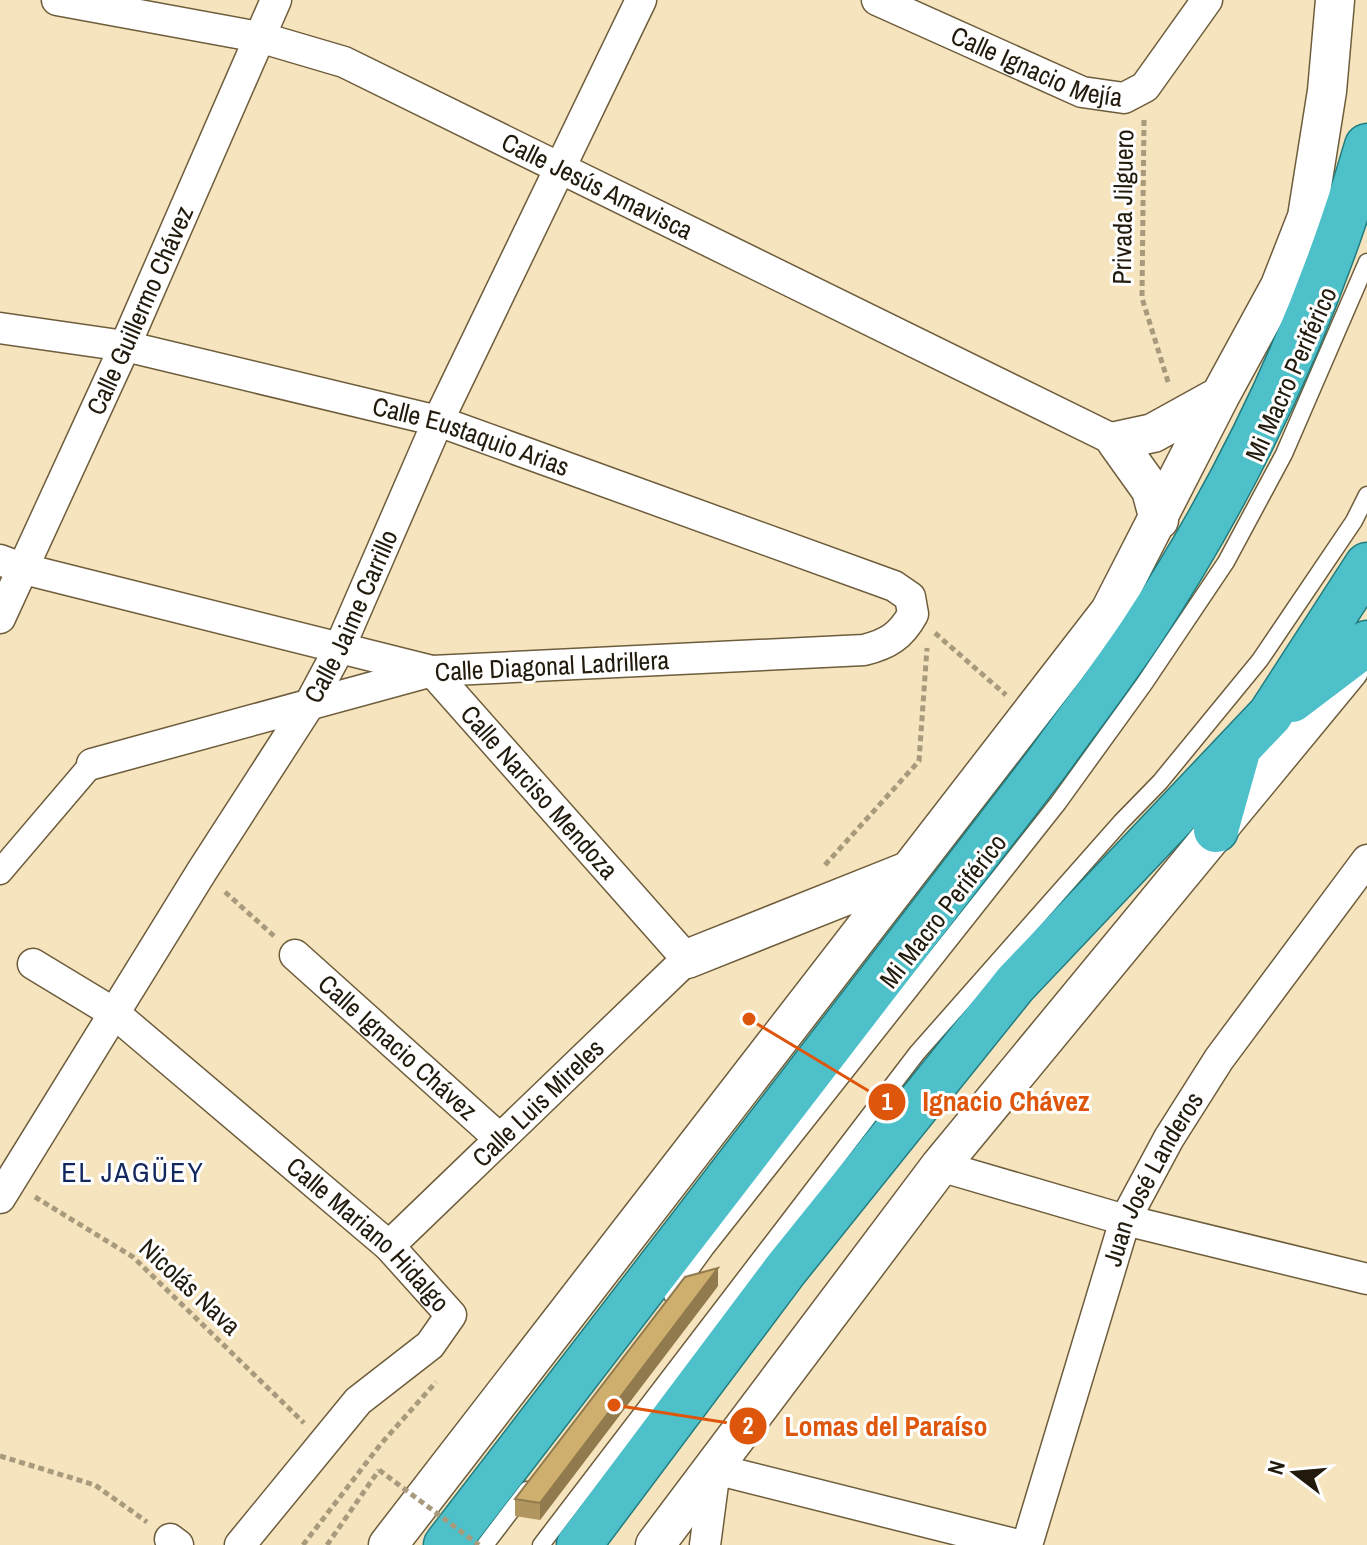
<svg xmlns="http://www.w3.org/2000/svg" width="1367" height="1545" viewBox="0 0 1367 1545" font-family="'Archivo Narrow',sans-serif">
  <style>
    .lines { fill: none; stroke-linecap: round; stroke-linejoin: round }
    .service-casing { stroke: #6e5d3c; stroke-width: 19 }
    .pedestrian-casing { stroke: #6e5d3c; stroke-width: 27 }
    .minor-casing { stroke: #6e5d3c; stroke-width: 33 }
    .tertiary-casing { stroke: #6e5d3c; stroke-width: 41 }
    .trunk-casing { stroke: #227c7f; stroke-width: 47 }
    .path { stroke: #a89a7d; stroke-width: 5; stroke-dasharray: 6 4; stroke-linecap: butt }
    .service { stroke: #fff; stroke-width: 16 }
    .pedestrian { stroke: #fff; stroke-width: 24 }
    .minor { stroke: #fff; stroke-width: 30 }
    .tertiary { stroke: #fff; stroke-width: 38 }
    .trunk { stroke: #4ec0ca; stroke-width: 44 }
    .path-bridge { stroke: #a89a7d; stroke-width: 5; stroke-dasharray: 6 4; stroke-linecap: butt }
    .wall { fill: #b2965f }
    .shaded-wall { fill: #917a4d }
    .building { fill: #cfaf6e; stroke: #917a4d; stroke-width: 2 }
    .labels { text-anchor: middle; stroke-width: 6; stroke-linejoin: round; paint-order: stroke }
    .street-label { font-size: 26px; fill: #221b0d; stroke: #fff }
    .neighbourhood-label { font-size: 28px; letter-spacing: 2px; fill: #12275d; stroke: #fff }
    .leader { fill: none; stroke: #de560c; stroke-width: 3 }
    .callout-dot { fill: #de560c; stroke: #fff; stroke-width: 3 }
    .mark-label { font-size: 24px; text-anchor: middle; font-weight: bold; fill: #fff }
    .callout-label { font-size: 28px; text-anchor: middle; font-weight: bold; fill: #de560c; stroke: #fff; stroke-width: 6; stroke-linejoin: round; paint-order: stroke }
  </style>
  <rect width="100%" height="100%" fill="#f6e4be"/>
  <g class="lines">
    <g class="service-casing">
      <path id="service" d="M672,1295L706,1248L1058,803L1144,684L1226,562L1284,454L1367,262
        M485,1545L527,1490
        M541,1545L917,1053L1121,822L1160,782L1260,660L1354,521L1367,495"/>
    </g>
    <g class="pedestrian-casing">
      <path id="pedestrian" d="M0,872L92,764"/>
    </g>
    <g class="minor-casing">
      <g id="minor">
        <path id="s1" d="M57,0L259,37L344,62L1116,441"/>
        <path id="s2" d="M877,0L1082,92L1124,98L1145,87L1207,0"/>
        <path id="s3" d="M0,328L125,346L438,421L894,586L910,597L913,614C901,636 888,644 864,650L432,671L92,764"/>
        <path id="s4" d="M0,560L24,569L432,671L687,959L389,1246"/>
        <path id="s5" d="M0,618L125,346L276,0"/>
        <path id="s6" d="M295,955L500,1139"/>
        <path id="s7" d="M33,964L114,1013L389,1246L451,1315L430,1345L358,1401L240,1545"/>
        <path d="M940,1166L1125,1220L1367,1279"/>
        <path id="s8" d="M0,1198L202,871L309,705L339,649L438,421L641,0"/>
        <path d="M170,1539L178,1545"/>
        <path d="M705,1545L715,1469L1018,1545"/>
        <path id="s9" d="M1027,1545L1125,1220L1169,1138L1219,1059L1367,860"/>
      </g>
    </g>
    <g class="tertiary-casing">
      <path id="tertiary" d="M1159,520L1151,490L1116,441L1153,433L1220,396
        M687,959L908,871
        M388,1545L1110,611L1220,396L1280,286L1307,217L1327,91L1335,0
        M655,1545L940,1166L1349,670"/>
    </g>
    <g class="trunk-casing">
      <path id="trunk" d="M1292,700L1367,643
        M1216,830L1237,755
        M446,1545L1048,762C1079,719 1111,677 1140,634C1239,484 1317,318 1367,146
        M579,1545L786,1269L1015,984L1270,715L1367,565"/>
    </g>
    <path class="path" d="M1144,120L1142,298L1169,385
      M935,633L1006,695
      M825,865L919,761L927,648
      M225,892L274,936
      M35,1197L133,1257L304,1423
      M0,1456L95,1485L147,1522
      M303,1545L380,1445L436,1382
      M327,1545L379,1470"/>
    <use href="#service" class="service"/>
    <use href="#pedestrian" class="pedestrian"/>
    <use href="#minor" class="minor"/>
    <use href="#tertiary" class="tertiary"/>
    <use href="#trunk" class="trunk"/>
    <path class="path-bridge" d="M379,1470L479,1545"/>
  </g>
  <path class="wall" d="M718,1286L540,1520L515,1516V1499Z"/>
  <path class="shaded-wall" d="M718,1268V1286L540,1520V1503Z"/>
  <path class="building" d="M718,1268L540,1503L515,1499L685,1277Z"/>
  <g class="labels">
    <g class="street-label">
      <text dy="9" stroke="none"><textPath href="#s2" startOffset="174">Calle Ignacio Mejía</textPath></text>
      <text dy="9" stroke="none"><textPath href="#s1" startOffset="576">Calle Jesús Amavisca</textPath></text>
      <text transform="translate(1123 207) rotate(-89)" y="9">Privada Jilguero</text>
      <text dy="9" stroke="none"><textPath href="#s5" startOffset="338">Calle Guillermo Chávez</textPath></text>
      <text transform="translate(1291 374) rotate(-66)" y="9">Mi Macro Periférico</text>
      <text dy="9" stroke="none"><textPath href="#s3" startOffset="484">Calle Eustaquio Arias</textPath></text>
      <text dy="9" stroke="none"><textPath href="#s8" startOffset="680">Calle Jaime Carrillo</textPath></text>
      <text transform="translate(552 666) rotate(-3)" y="9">Calle Diagonal Ladrillera</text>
      <text dy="9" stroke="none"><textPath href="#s4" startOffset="608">Calle Narciso Mendoza</textPath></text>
      <text transform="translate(943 911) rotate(-52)" y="9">Mi Macro Periférico</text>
      <text dy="9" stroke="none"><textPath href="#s6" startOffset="138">Calle Ignacio Chávez</textPath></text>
      <text transform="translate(538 1103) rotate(-44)" y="9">Calle Luis Mireles</text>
      <text dy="9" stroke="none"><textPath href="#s9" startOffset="388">Juan José Landeros</textPath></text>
      <text dy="9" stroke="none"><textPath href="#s7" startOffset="432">Calle Mariano Hidalgo</textPath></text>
      <text transform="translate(190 1287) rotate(43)" y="9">Nicolás Nava</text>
    </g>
    <g class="neighbourhood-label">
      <text x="133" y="1182">EL JAGÜEY</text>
    </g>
  </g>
  <path class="leader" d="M749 1019L887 1102M614 1405L748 1426"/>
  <g class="callout-dot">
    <circle cx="749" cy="1019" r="8"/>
    <circle cx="614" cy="1405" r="8"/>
    <circle cx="887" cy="1102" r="20"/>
    <circle cx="748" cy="1426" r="20"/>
  </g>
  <g class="mark-label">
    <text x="887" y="1110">1</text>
    <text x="748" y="1434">2</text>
  </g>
  <g class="callout-label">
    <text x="1006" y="1111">Ignacio Chávez</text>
    <text x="886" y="1436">Lomas del Paraíso</text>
  </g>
  <g transform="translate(1295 1473) rotate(286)" stroke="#ffffff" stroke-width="6" paint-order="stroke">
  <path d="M0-6L14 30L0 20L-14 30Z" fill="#221b0d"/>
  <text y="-12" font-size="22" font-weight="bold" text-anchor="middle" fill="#221b0d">N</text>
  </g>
</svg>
